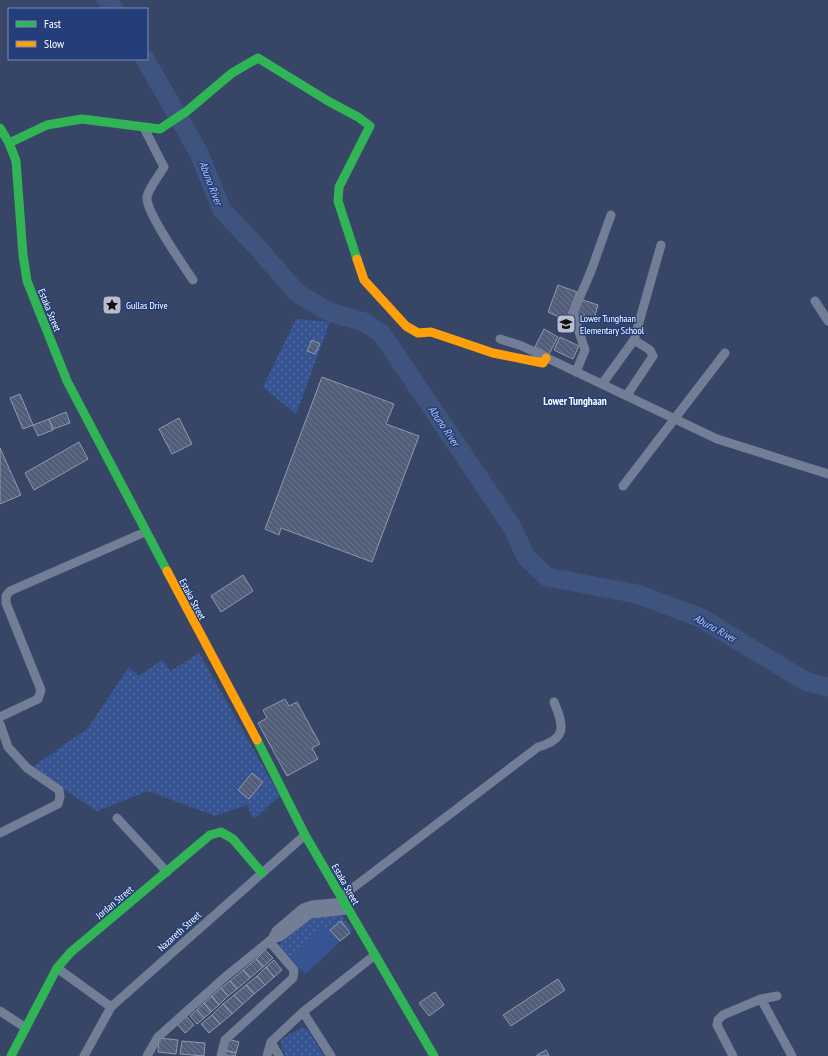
<svg xmlns="http://www.w3.org/2000/svg" width="828" height="1056" viewBox="0 0 828 1056" font-family="'PT Sans Narrow',sans-serif">
  <style>
    .grass { fill: url(#grass-dots) }
    .pitch { fill: #375492 }
    .lines { fill: none; stroke-linecap: round; stroke-linejoin: round }
    .river { stroke: #3f537f; stroke-width: 19 }
    .building { fill: url(#building-back-hatch); stroke: #8f98ad }
    .street { stroke: #727d96; stroke-width: 9 }
    .fast { stroke: #30b455; stroke-width: 9 }
    .slow { stroke: #ff9f0a; stroke-width: 9 }
    .labels { text-anchor: middle; stroke-width: 3; stroke-linejoin: round; paint-order: stroke }
    .poi-label { font-size: 10px; fill: #fff; stroke: #233e7b; text-anchor: start }
    .street-label { font-size: 10px; fill: #fff; stroke: #233e7b }
    .water-label { font-size: 11px; font-style: italic; fill: #b2c5ed; stroke: #233e7b }
    .neighbourhood-label { font-size: 11px; font-weight: bold; fill: #fff; stroke: #233e7b }
  </style>
  <defs>
    <pattern id="grass-dots" width="8" height="8" patternUnits="userSpaceOnUse"><rect width="8" height="8" fill="#375492"/><path d="M2 2h.1M6 6h.1" fill="none" stroke="#556ea2" stroke-width="1.8" stroke-linecap="round"/></pattern>
    <pattern id="building-back-hatch" width="6" height="6" patternUnits="userSpaceOnUse"><rect width="6" height="6" fill="#525e79"/><path d="M-1 5l2 2M0 0l6 6M5-1l2 2" fill="none" stroke="#6c768d"/></pattern>
  </defs>
  <rect width="100%" height="100%" fill="#374667"/>
  <path class="grass" d="M296,319L330,322L296,414L263,387Z
    M199,653L280,796L254,819L247,805L215,816L148,791L97,811L31,768L87,729L129,667L139,676L162,660L171,671Z
    M341,915L352,930L305,974L278,945L311,917Z
    M302,1027L308,1030L324,1056H286L282,1049L281,1040Z"/>
  <path class="pitch" d="M323,927L338,944L305,974L290,957Z"/>
  <g class="lines">
    <path class="river" d="M106,0L114,9
      M145,59L199,153L222,210L258,248L297,293L329,312L364,322L382,334L512,527L526,557L547,577L637,594L701,618L807,682L828,687"/>
  </g>
  <path class="building" d="M558,285L577,292L566,320L548,312Z
    M580,299L598,305L594,319L575,313Z
    M544,329L558,337L549,354L535,347Z
    M560,337L579,346L573,359L554,350Z
    M312,340L320,344L315,354L307,351Z
    M322,377L394,404L386,424L419,436L372,562L281,528L279,535L265,529Z
    M20,394L33,425L23,429L10,398Z
    M66,412L70,423L53,429L49,419Z
    M179,418L192,444L172,454L159,429Z
    M49,419L53,430L38,436L33,425Z
    M79,442L88,459L34,490L25,473Z
    M0,448L21,495L0,504Z
    M243,575L253,591L221,612L211,596Z
    M285,699L289,706L297,702L320,744L312,748L318,759L287,776L258,723L267,718L263,710Z
    M252,773L263,782L249,799L238,790Z
    M341,921L350,933L340,941L330,930Z
    M265,950L273,958L263,967L256,959Z
    M256,959L263,967L250,978L243,970Z
    M274,960L282,970L274,977L266,967Z
    M266,967L274,977L265,985L257,976Z
    M243,970L250,978L237,989L230,981Z
    M257,976L265,985L254,994L246,985Z
    M558,979L565,990L511,1026L503,1015Z
    M230,981L237,989L228,996L221,988Z
    M246,985L254,994L243,1004L234,995Z
    M221,988L228,996L219,1005L212,996Z
    M435,992L444,1005L429,1016L419,1003Z
    M234,995L243,1004L232,1014L223,1004Z
    M212,996L219,1005L211,1012L204,1003Z
    M204,1003L211,1012L204,1018L197,1010Z
    M223,1004L232,1014L220,1024L212,1015Z
    M197,1010L204,1018L197,1024L190,1016Z
    M185,1015L194,1025L185,1033L176,1023Z
    M212,1015L220,1024L209,1033L201,1024Z
    M159,1038L178,1040L176,1054L158,1052Z
    M228,1039L239,1042L236,1053L224,1050Z
    M182,1041L205,1043L204,1056L180,1054Z
    M224,1050L236,1053L235,1056H223Z
    M546,1050L549,1056H537V1055Z"/>
  <g class="lines">
    <path class="street" d="M144,128L164,167C160,174 146,192 147,199C148,215 183,265 193,280
      M815,301L828,321
      M500,339L522,346L717,439L828,474
      M576,372L585,350L573,313L591,271L611,215
      M602,384L634,340L661,245
      M627,395L653,356L650,350L634,340
      M623,486L725,353
      M0,717L38,699L41,690L6,603V596L10,591L145,532
      M0,724L8,747L18,758L27,768L59,790L60,797L58,804L0,833
      M117,818L167,872
      M341,897L538,747C567,739 564,726 554,702
      M272,939L276,931L303,908L312,905L344,902
      M57,968L111,1007
      M761,999L792,1056
      M0,1011L26,1028
      M303,1012L331,1056
      M271,1042L279,1056
      M84,1056L111,1007L305,835
      M147,1056L158,1037L224,978L272,939L280,937L310,914L348,910
      M221,1056L225,1040L293,978L294,970L269,941
      M267,1056L271,1042L303,1012L375,955
      M733,1056L717,1025L718,1020L723,1015L761,999L777,996"/>
    <path class="fast" d="M0,128L9,143L16,161L23,255L27,281L67,381L167,571
      M9,143L47,125L82,119L160,129L187,111L232,73L258,58L328,101L358,117L370,126L339,187L338,201L357,259
      M257,740L305,835L434,1056
      M11,1056L57,968L71,952L210,835L221,832L233,839L262,873"/>
    <path class="slow" d="M357,259L364,280L406,326L418,333L431,332L493,353L543,363L546,358
      M167,571L257,740"/>
  </g>
  <defs>
    <g id="sight-square" transform="scale(1)"><rect x="-9" y="-9" width="18" height="18" rx="4" fill="#b9beca" stroke="#233e7b"/><path d="M0-6L1.8-2.2L6-1.7L2.9 1.2L3.7 5.4L0 3.3L-3.7 5.4L-2.9 1.2L-6-1.7L-1.8-2.2Z" fill="#111"/></g>
    <g id="school-square" transform="scale(1)"><rect x="-9" y="-9" width="18" height="18" rx="4" fill="#b9beca" stroke="#233e7b"/><path d="M0-5L7-2L0 1L-7-2ZM-4 1L0 2.5L4 1V4Q0 6-4 4Z" fill="#111"/></g>
  </defs>
  <g fill-rule="evenodd">
    <use href="#sight-square" x="112" y="305"/>
    <use href="#school-square" x="566" y="324"/>
  </g>
  <g class="labels">
    <g class="poi-label">
      <text x="126" y="309">Gullas Drive</text>
      <text x="580" y="322">Lower Tunghaan<tspan x="580" dy="12">Elementary School</tspan></text>
    </g>
    <g class="street-label">
      <text transform="translate(50 310) rotate(68)" y="4">Estaka Street</text>
      <text transform="translate(193 599) rotate(62)" y="4">Estaka Street</text>
      <text transform="translate(346 884) rotate(60)" y="4">Estaka Street</text>
      <text transform="translate(114 902) rotate(-40)" y="4">Jordan Street</text>
      <text transform="translate(179 931) rotate(-42)" y="4">Nazareth Street</text>
    </g>
    <g class="water-label">
      <text transform="translate(211 183) rotate(69)" y="4">Abuno River</text>
      <text transform="translate(444 426) rotate(56)" y="4">Abuno River</text>
      <text transform="translate(715 628) rotate(29)" y="4">Abuno River</text>
    </g>
    <g class="neighbourhood-label">
      <text x="575" y="405">Lower Tunghaan</text>
    </g>
  </g>
  <rect x="8" y="8" width="140" height="52" fill="#233e7b" stroke="#7b8bb0"/>
  <rect x="16" y="21" width="20" height="6" fill="#30b455" stroke="#7b8bb0"/>
  <text x="44" y="28" font-size="12" fill="#ffffff">Fast</text>
  <rect x="16" y="41" width="20" height="6" fill="#ff9f0a" stroke="#7b8bb0"/>
  <text x="44" y="48" font-size="12" fill="#ffffff">Slow</text>
</svg>
